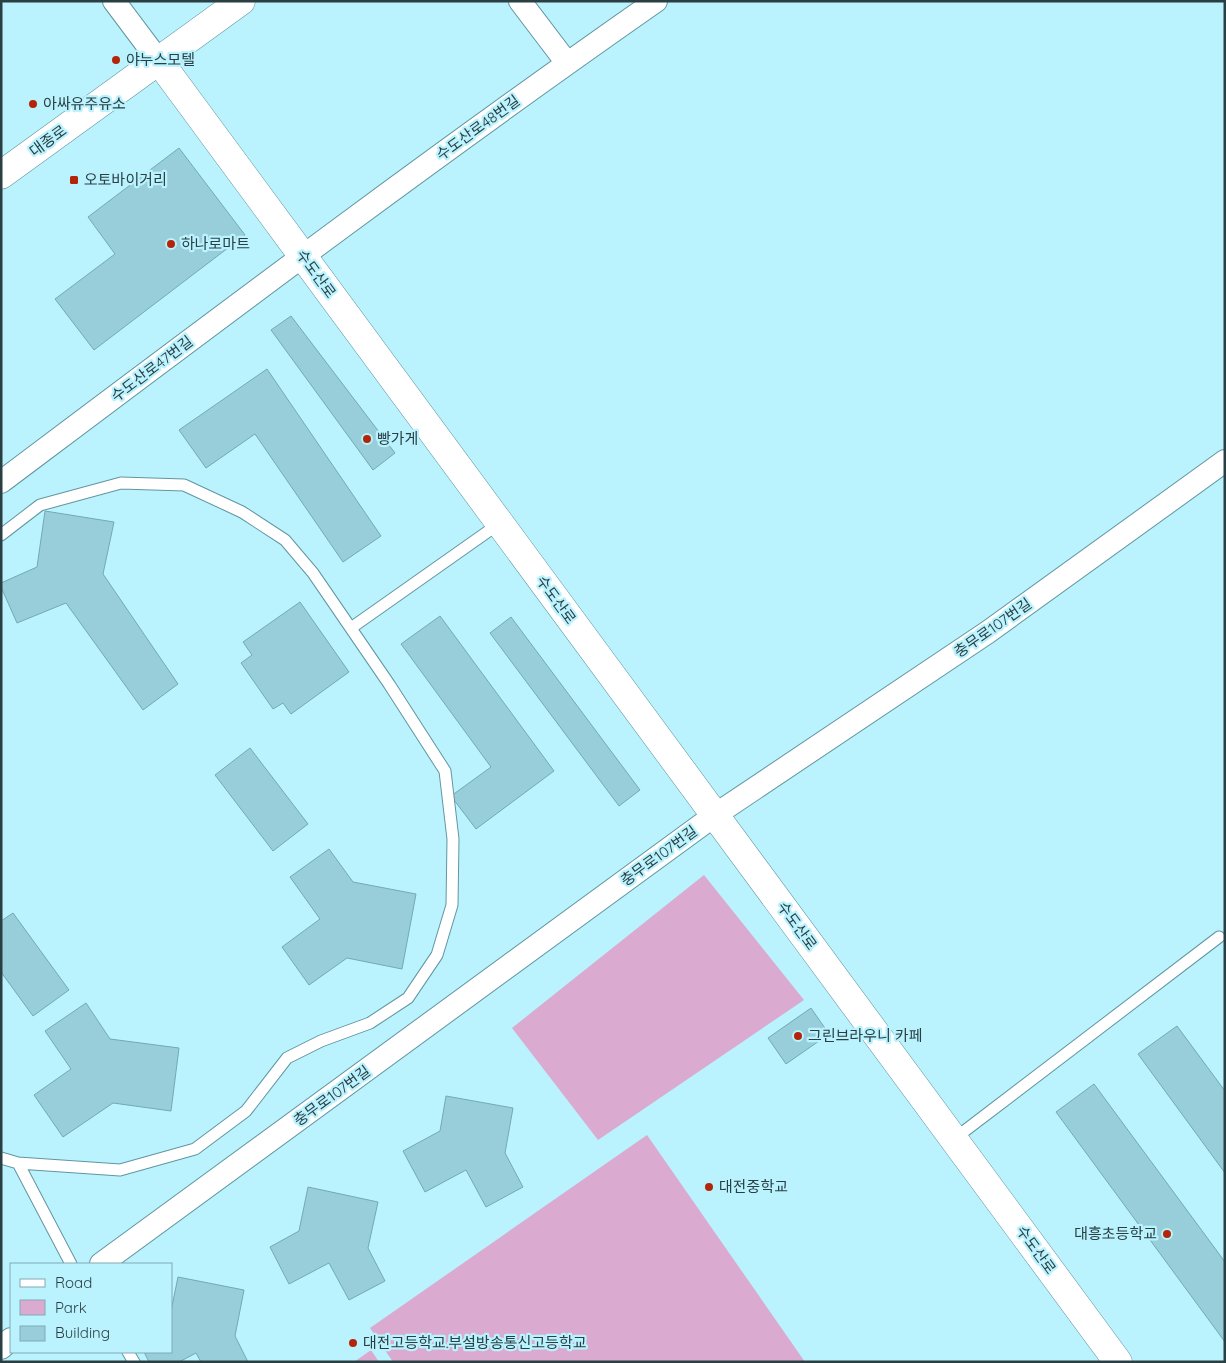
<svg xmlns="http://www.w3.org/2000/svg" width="1226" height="1363" viewBox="0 0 1226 1363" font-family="Quicksand,'Noto Sans KR',sans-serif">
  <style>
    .green { fill: #daaad1 }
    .building { fill: #98ceda; stroke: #73a9b5 }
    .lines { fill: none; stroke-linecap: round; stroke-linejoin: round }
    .lane-casing { stroke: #6196a1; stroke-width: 13 }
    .street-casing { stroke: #6196a1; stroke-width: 24 }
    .secondary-casing { stroke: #6196a1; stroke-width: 29 }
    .primary-casing { stroke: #6196a1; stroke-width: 29 }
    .lane { stroke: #fff; stroke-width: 11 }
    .street { stroke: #fff; stroke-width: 22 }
    .secondary { stroke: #fff; stroke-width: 28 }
    .primary { stroke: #fff; stroke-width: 28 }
    .poi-dot { fill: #b22508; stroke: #baf2fe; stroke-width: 2 }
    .labels { text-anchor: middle; stroke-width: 4.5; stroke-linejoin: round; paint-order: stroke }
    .poi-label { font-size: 15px; fill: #293f44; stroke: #baf2fe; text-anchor: start }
    .street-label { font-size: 15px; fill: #293f44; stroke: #baf2fe }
  </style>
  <rect width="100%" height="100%" fill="#baf2fe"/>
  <path class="green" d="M704,875L804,1000L598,1140L512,1028Z
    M647,1135L805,1362H393L370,1328Z
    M371,1350L379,1362H354Z"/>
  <path class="building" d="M179,148L245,235L94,350L55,299L115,254L88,217Z
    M291,316L395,453L373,470L271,330Z
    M267,369L381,536L343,562L255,434L206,468L179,430Z
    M45,511L114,522L103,574L178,684L143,710L66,603L17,623L1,587V583L37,567Z
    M300,602L349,672L291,714L283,703L273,709L241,663L252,655L243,642Z
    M440,616L554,771L476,829L451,796L491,767L401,644Z
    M511,617L640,790L619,806L490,633Z
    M250,748L308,824L273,851L215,775Z
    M329,849L353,882L416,894L402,969L347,958L309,985L282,947L320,919L290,877Z
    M13,913L69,990L33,1016L1,972V921Z
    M86,1003L110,1039L179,1048L171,1111L113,1103L63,1137L34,1095L71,1069L45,1031Z
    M811,1008L829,1034L786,1064L768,1038Z
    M1177,1026L1225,1091V1173L1138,1054Z
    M1094,1084L1225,1262V1342L1056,1112Z
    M446,1096L513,1108L505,1153L523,1187L486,1207L466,1170L425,1192L403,1151L440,1131Z
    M308,1187L378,1202L368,1248L385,1281L349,1300L329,1263L289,1284L270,1247L299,1231Z
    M178,1277L244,1290L235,1336L248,1362H201L196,1353L179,1362H149L144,1352H171V1311Z"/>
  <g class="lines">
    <g class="lane-casing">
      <path id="lane" d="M1,535L40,505L121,483L184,485L242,512L285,540L313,573L389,684L445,771L453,839L452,905L437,955L408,998L370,1023L321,1041L287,1058L246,1111L195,1149L120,1170L18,1163L1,1158
        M351,628L500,523
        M954,1139L1219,937
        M18,1163L71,1264
        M128,1352L134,1362"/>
    </g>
    <g class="street-casing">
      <path id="street" d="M114,1L159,61
        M520,1L567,63
        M1,482C218,319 434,156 656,1
        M101,1264L715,815L988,632L1225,461
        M1,1348L11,1339"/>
    </g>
    <g class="secondary-casing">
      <path id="secondary" d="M159,61L1118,1362"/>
    </g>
    <g class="primary-casing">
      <path id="primary" d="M1,175L241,1"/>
    </g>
    <use href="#lane" class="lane"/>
    <use href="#street" class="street"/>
    <use href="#secondary" class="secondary"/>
    <use href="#primary" class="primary"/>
  </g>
  <g class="poi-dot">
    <circle cx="116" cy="60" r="5"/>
    <circle cx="33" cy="104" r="5"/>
    <rect x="69" y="175" width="10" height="10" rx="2.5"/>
    <circle cx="171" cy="244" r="5"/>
    <circle cx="367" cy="439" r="5"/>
    <circle cx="798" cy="1036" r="5"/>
    <circle cx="709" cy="1187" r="5"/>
    <circle cx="1167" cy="1234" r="5"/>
    <circle cx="353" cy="1343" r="5"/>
  </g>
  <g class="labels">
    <g class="poi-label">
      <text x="126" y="65">야누스모텔</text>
      <text x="43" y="109">아싸유주유소</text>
      <text x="84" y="185">오토바이거리</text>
      <text x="181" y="249">하나로마트</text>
      <text x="377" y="444">빵가게</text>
      <text x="808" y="1041">그린브라우니 카페</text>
      <text x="719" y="1192">대전중학교</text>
      <text x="1157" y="1239" text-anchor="end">대흥초등학교</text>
      <text x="363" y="1348">대전고등학교.부설방송통신고등학교</text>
    </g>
    <g class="street-label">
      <text transform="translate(478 128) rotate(-36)" y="5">수도산로48번길</text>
      <text transform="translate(48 141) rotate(-36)" y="5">대종로</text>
      <text transform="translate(316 274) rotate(54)" y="5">수도산로</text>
      <text transform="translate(152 369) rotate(-37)" y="5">수도산로47번길</text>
      <text transform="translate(556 600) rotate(54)" y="5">수도산로</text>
      <text transform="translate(993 628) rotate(-35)" y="5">충무로107번길</text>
      <text transform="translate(659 856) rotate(-36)" y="5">충무로107번길</text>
      <text transform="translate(797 926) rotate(54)" y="5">수도산로</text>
      <text transform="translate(332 1096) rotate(-36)" y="5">충무로107번길</text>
      <text transform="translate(1036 1250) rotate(54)" y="5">수도산로</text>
    </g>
  </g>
  <rect width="1226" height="1363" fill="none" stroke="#293f44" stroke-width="5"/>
  <rect x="10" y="1263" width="162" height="90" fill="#baf2fe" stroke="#80aab4"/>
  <rect x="20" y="1279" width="25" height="8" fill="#ffffff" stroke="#80aab4"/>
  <text x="55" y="1288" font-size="15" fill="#293f44">Road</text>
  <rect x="20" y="1300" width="25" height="15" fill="#daaad1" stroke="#80aab4"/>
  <text x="55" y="1313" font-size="15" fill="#293f44">Park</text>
  <rect x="20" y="1326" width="25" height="15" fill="#98ceda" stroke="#80aab4"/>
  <text x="55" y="1338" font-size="15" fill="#293f44">Building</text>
</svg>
